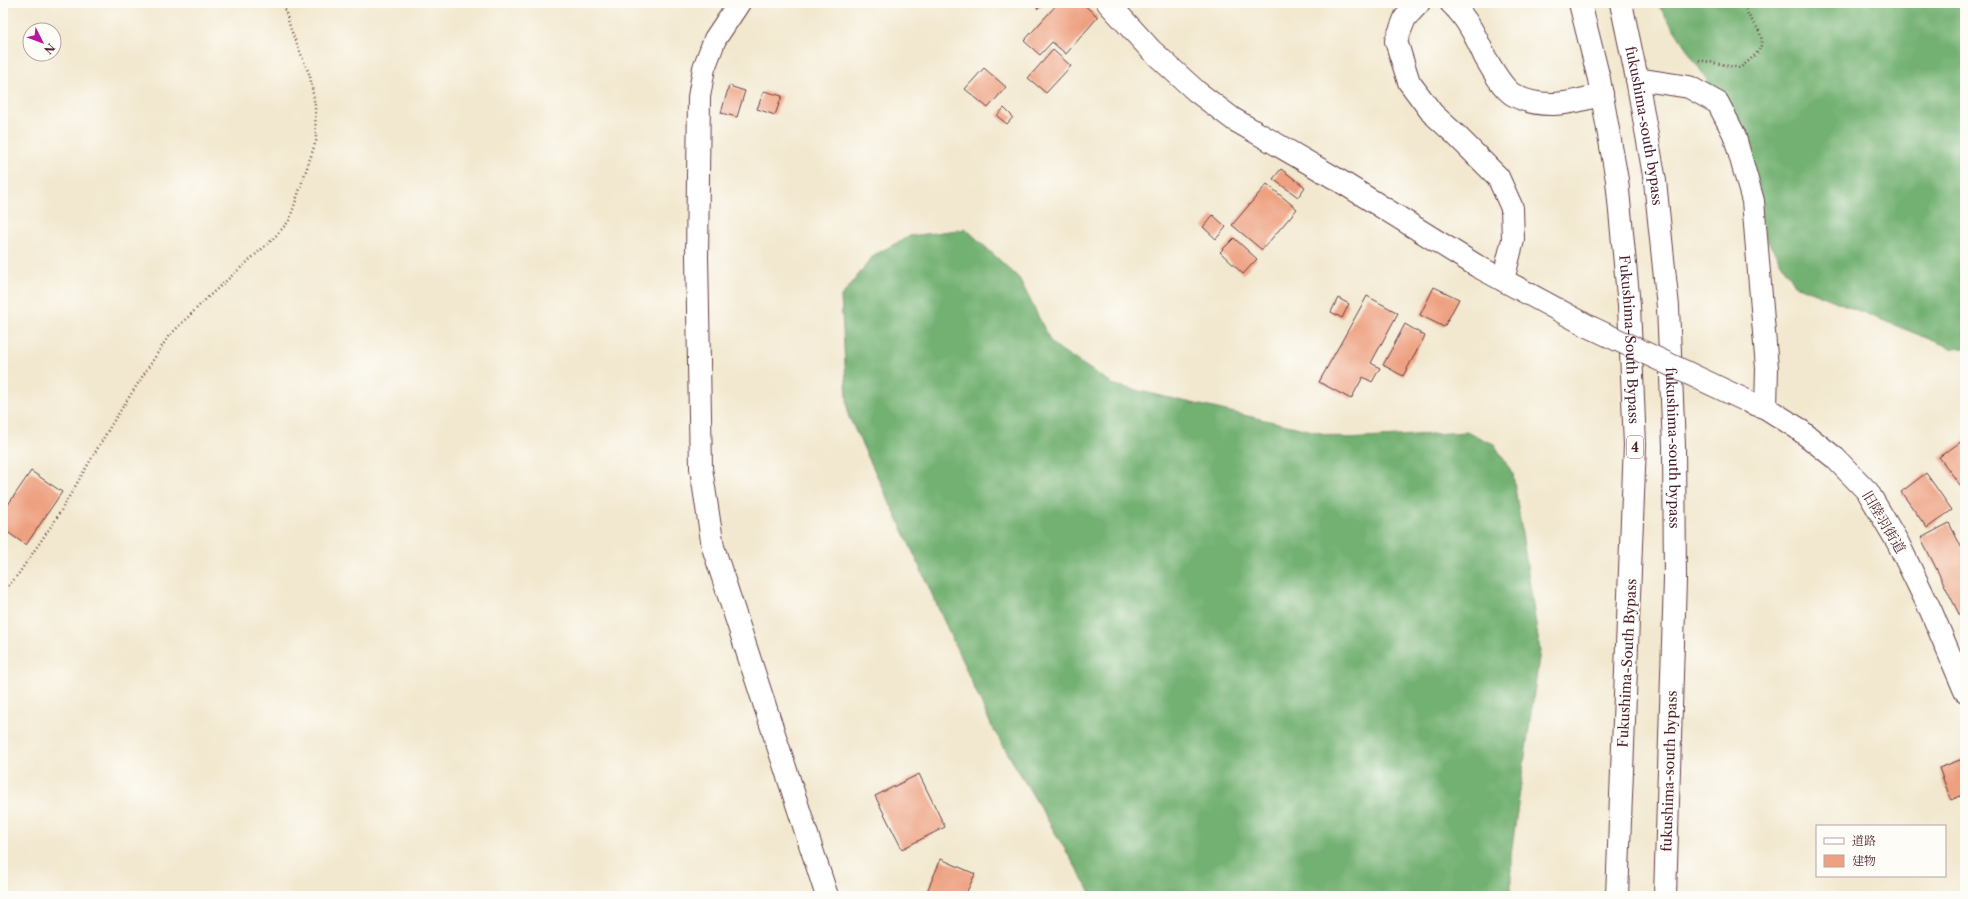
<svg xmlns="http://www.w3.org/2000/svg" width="1968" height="899" viewBox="0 0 1968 899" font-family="'Libre Caslon Text','Noto Serif JP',serif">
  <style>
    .forest { fill: #73b172; stroke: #5e684e }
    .building { fill: #eea181 }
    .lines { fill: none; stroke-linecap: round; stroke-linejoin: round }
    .minor-casing { stroke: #633d44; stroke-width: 24 }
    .trunk-casing { stroke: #633d44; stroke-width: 24 }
    .path { stroke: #633d44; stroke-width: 2.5; stroke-dasharray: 1 3; stroke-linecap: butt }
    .minor { stroke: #fff; stroke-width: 22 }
    .trunk { stroke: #fff; stroke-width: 22 }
    .minor-bridge-casing { stroke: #633d44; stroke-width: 24; stroke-linecap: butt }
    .minor-bridge { stroke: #fff; stroke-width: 22 }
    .labels { text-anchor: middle; stroke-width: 3.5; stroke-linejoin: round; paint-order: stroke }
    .shield { fill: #fdfcf7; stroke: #806168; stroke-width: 1 }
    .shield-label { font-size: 13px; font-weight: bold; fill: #4a1f2b }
    .street-label { font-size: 14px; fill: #4a1f2b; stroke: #fdfcf7 }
  </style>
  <rect width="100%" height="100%" fill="#fdfcf7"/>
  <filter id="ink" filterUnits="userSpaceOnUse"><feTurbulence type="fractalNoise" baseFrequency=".025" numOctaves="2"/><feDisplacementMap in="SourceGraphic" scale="8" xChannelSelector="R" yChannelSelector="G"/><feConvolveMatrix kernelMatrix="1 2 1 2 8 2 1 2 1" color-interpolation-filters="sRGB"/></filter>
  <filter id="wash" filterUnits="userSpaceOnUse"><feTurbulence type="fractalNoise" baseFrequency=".012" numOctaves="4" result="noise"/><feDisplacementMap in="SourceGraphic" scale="16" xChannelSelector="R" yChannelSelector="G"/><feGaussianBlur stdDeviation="0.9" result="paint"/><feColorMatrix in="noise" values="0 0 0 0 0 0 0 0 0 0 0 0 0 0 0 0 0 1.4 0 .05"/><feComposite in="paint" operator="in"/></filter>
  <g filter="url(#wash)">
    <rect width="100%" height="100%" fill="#f2e8cf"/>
    <path class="forest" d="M1657,3H1965V348L1954,349L1795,285L1765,237L1740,131Z
      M966,229L1019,278L1052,344L1114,385L1347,439L1466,432L1494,444L1513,474L1540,651L1511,854V896H1093L992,727L907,539L848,415L841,297L874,255L910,236Z"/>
    <g id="blocks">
      <path class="building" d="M1032,3H1044L1038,9Z
        M1058,3H1082L1098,17L1066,54L1052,42L1040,55L1024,41Z
        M1053,50L1071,66L1046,93L1028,78Z
        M984,68L1006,87L988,108L965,89Z
        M729,86L745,91L737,117L721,113Z
        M764,91L782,96L775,115L757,109Z
        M1004,108L1013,117L1007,124L997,116Z
        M1281,169L1305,187L1298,197L1273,179Z
        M1267,184L1297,209L1262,250L1232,225Z
        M1213,215L1226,227L1216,239L1203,227Z
        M1234,238L1257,259L1243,274L1220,252Z
        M1434,287L1459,299L1444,327L1420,315Z
        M1367,296L1398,313L1371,363L1380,368L1372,382L1363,377L1351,399L1319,382Z
        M1338,298L1349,304L1342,318L1331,312Z
        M1405,324L1425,336L1403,376L1383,365Z
        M1965,439V488L1963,489L1939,457Z
        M31,471L62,492L26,545L3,529V512Z
        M1926,473L1952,510L1927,528L1901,492Z
        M1949,523L1965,554V626L1921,538Z
        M1965,758V794L1951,800L1939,768Z
        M919,774L945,827L902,849L875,796Z
        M941,859L975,874L965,896H925Z"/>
    </g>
  </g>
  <g filter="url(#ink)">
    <use href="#blocks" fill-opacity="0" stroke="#633d44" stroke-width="1"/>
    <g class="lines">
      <g class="minor-casing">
        <path id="minor" d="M739,3L715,39L704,68L699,97L697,257L701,468L713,547L827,896
          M1108,3L1151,50L1196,91L1233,119L1340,181L1477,266L1588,326
          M1419,3L1405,18L1396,41L1409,82L1432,113L1456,135L1498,177L1512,208L1513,240L1503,280
          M1451,3C1467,18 1476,37 1485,57C1492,69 1501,86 1512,94C1540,111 1574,103 1602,94
          M1637,79L1689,87L1718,103L1734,134L1753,201L1767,368L1766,408
          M1752,403L1766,408L1796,427L1835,458L1868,492L1898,543L1931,611L1965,691"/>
      </g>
      <g class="trunk-casing">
        <g id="trunk">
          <path id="s1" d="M1580,3L1599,79L1617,180L1629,306L1635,445L1617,896"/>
          <path id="s2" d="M1621,3L1637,79L1655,181L1668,307L1674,446L1675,580L1665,896"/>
        </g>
      </g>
      <path class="path" d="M1850,3L1872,5L1873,3
        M1699,60L1740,68C1758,53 1771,45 1753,22C1749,16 1745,11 1744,3
        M3,592L17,576L56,519L113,422L168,337L207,298L274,238L289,221L316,141L315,106L310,76L291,30L283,3"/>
      <use href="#minor" class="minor"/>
      <use href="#trunk" class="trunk"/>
      <g class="minor-bridge-casing">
        <path id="minor-bridge" d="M1588,326L1745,400"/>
      </g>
      <use href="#minor-bridge" class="minor-bridge"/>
    </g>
  </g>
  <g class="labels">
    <rect class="shield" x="1627" y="436" width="16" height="22" rx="3"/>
    <g class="shield-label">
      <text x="1635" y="452">4</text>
    </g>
    <g class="street-label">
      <text dy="5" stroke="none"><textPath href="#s2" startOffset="125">fukushima-south bypass</textPath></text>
      <text dy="5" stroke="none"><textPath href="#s1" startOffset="341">Fukushima-South Bypass</textPath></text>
      <text dy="5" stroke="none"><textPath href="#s2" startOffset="449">fukushima-south bypass</textPath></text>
      <text transform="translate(1884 522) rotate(59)" y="5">旧陸羽街道</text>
      <text transform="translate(1627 663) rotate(-87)" y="5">Fukushima-South Bypass</text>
      <text transform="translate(1669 771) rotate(-88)" y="5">fukushima-south bypass</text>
    </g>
  </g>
  <rect width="1968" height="899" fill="none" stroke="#fdfcf7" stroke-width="16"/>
  <rect x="1816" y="825" width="130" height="52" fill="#fdfcf7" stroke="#b5a4a5"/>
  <rect x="1824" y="838" width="20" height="6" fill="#ffffff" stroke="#b5a4a5"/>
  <text x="1852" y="845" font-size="12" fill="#4a1f2b">道路</text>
  <rect x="1824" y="855" width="20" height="12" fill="#eea181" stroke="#b5a4a5"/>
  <text x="1852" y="865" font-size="12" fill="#4a1f2b">建物</text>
  <g transform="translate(42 42) rotate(132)"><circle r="19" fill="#fdfcf7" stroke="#b5a4a5"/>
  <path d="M0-3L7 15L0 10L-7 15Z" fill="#b5179e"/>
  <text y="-6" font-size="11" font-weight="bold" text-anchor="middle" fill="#4a1f2b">N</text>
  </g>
</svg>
